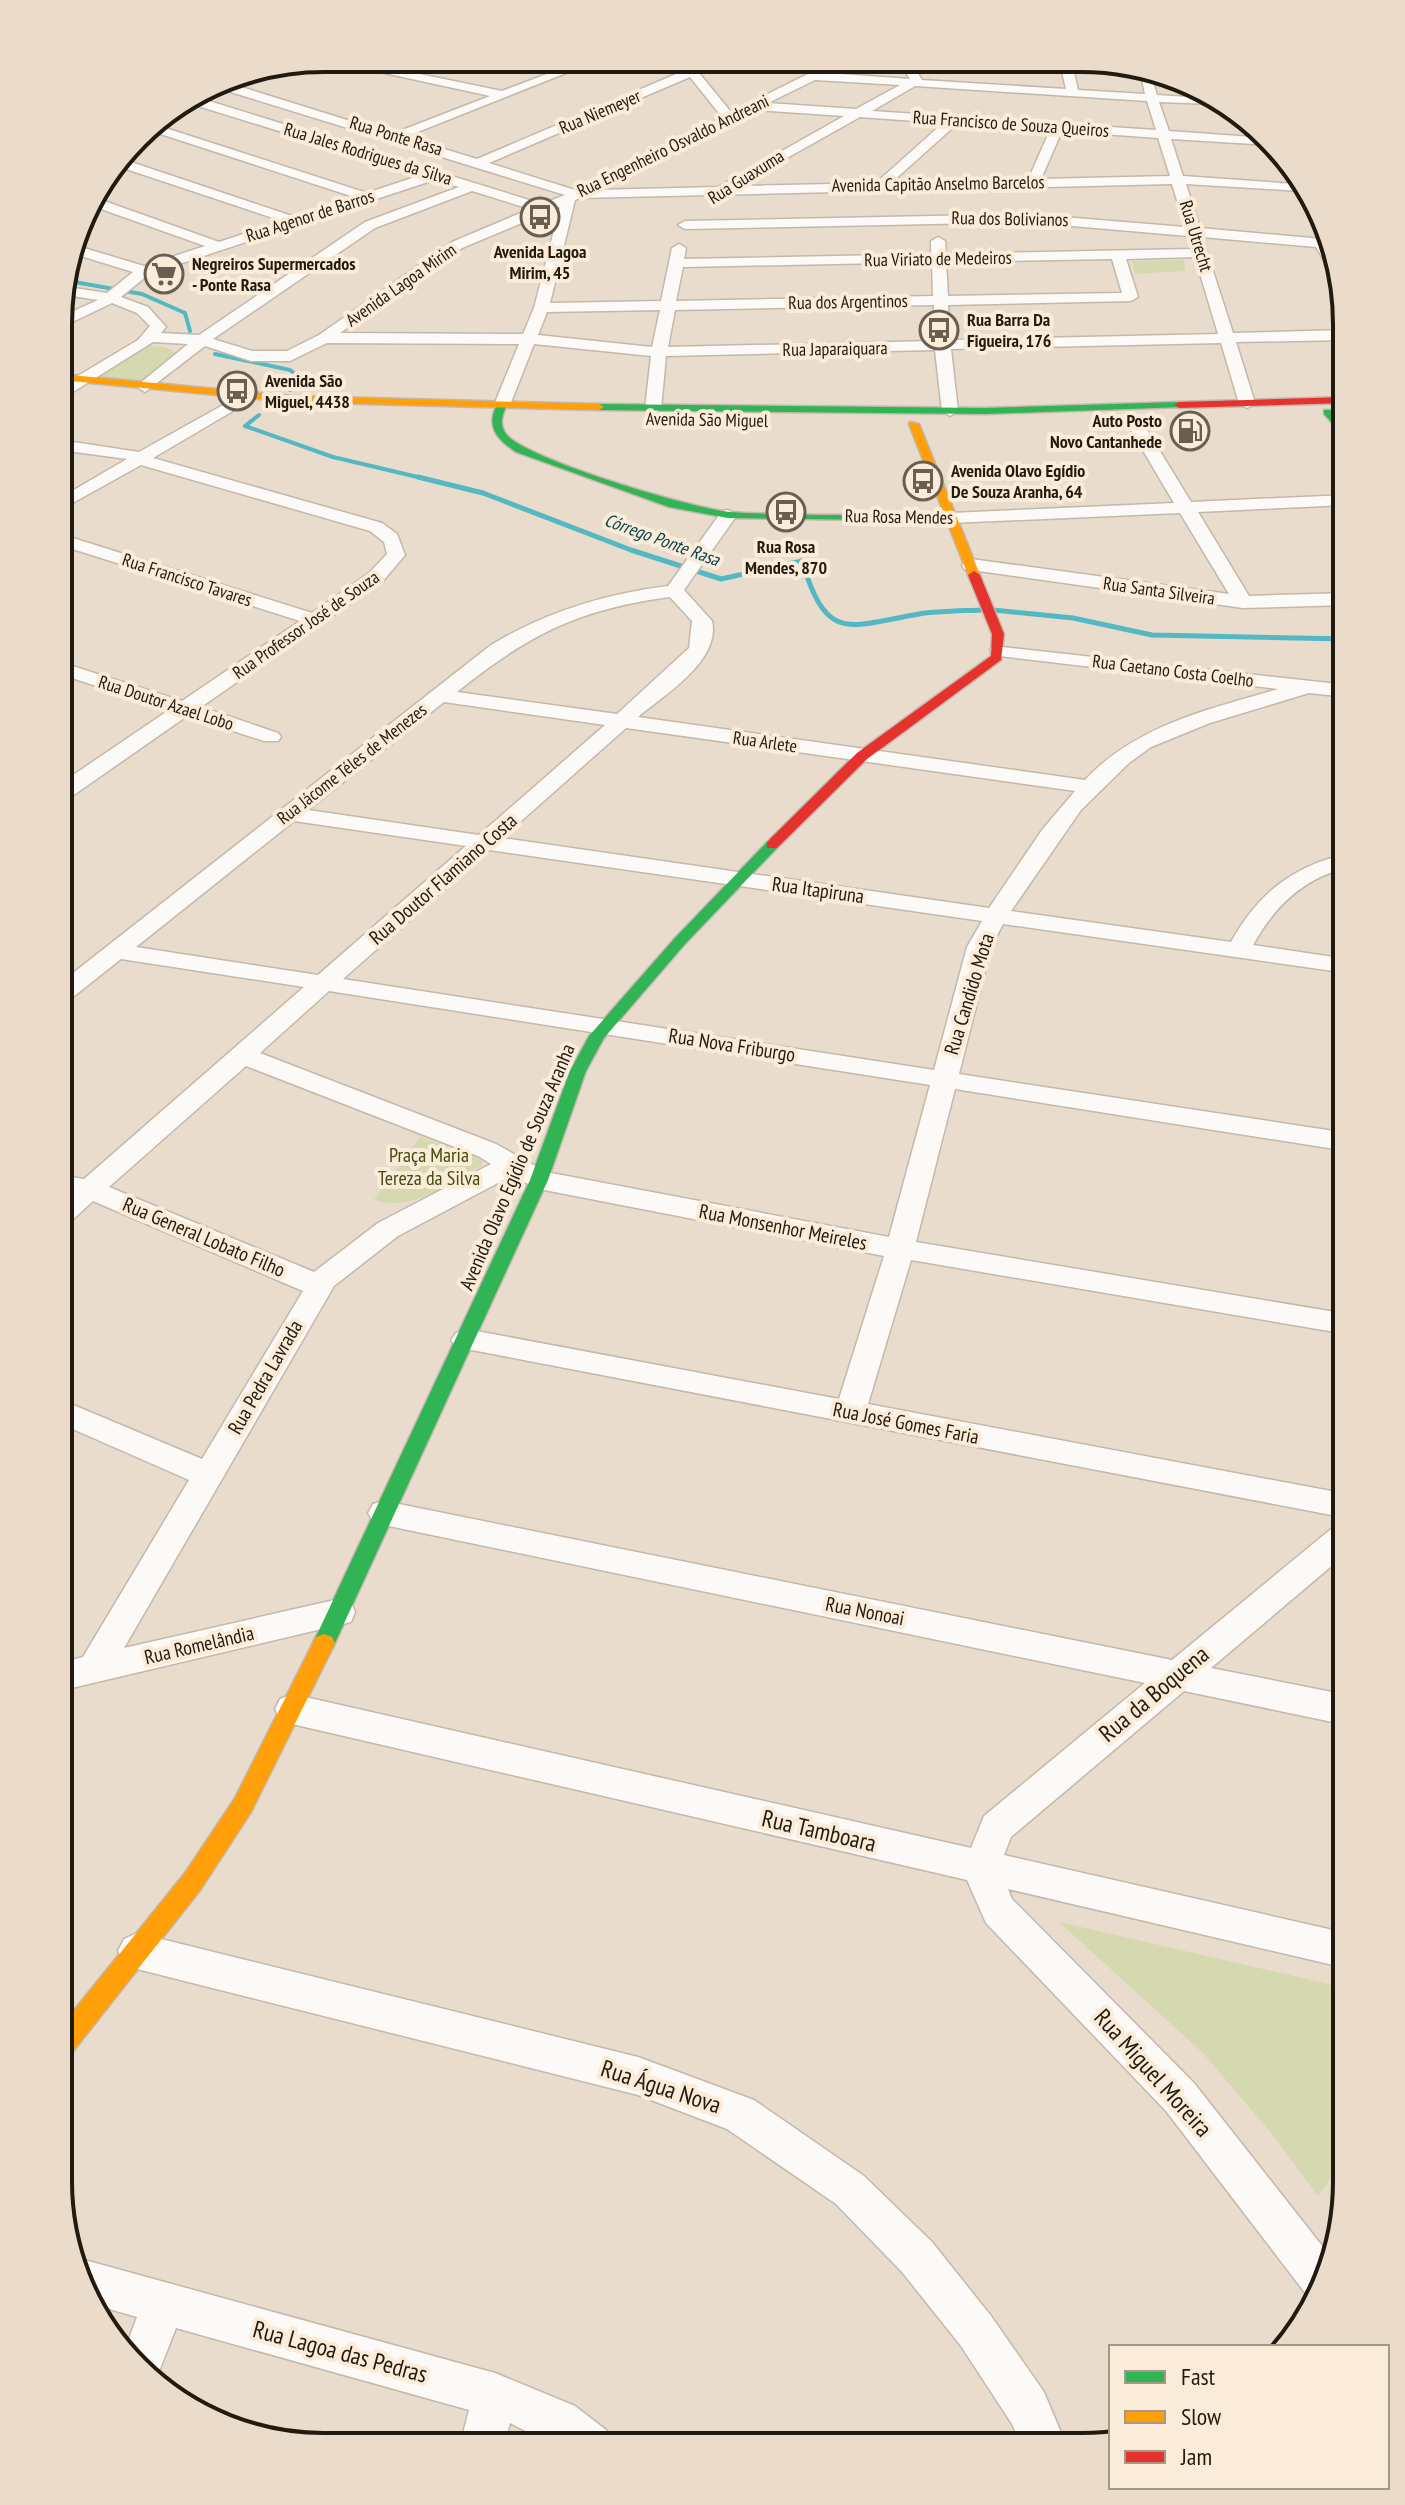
<svg xmlns="http://www.w3.org/2000/svg" width="1405" height="2505" viewBox="0 0 1405 2505" font-family="'PT Sans Narrow',sans-serif">
  <style>
    .green { fill: #d5d9af }
    .lines { fill: none; stroke-linecap: round; stroke-linejoin: round }
    .stream-far1 { stroke: #54b8c4; stroke-width: 4 }
    .stream { stroke: #54b8c4; stroke-width: 5 }
    .street-casing { stroke: #c3b8ac; stroke-width: 3 }
    .fast-casing { stroke: #c3b8ac; stroke-width: 3 }
    .slow-casing { stroke: #c3b8ac; stroke-width: 3 }
    .jam-casing { stroke: #c3b8ac; stroke-width: 3 }
    .street { fill: #fcfaf7; fill-rule: evenodd }
    .fast { fill: #30b455; fill-rule: evenodd }
    .slow { fill: #ff9f0a; fill-rule: evenodd }
    .jam { fill: #e5322d; fill-rule: evenodd }
    .labels { text-anchor: middle; stroke-width: 8; stroke-linejoin: round; paint-order: stroke }
    .far-street-label { font-size: 18px; fill: #231a0f; stroke: #fbecda }
    .far-poi-label { font-size: 18px; font-weight: bold; fill: #231a0f; stroke: #fbecda; text-anchor: start }
    .far-water-label { font-size: 18px; font-style: italic; fill: #033f49; stroke: #fbecda }
    .street-label { font-size: 20px; fill: #231a0f; stroke: #fbecda }
    .park-label { font-size: 20px; fill: #414e0f; stroke: #fbecda }
    .near-street-label { font-size: 24px; fill: #231a0f; stroke: #fbecda }
    .rim { fill: none; stroke: #231a0f; stroke-width: 4 }
  </style>
  <rect width="100%" height="100%" fill="#e9dccc"/>
  <path class="green" d="M1184,260L1185,271L1135,274L1132,261Z
    M144,345L164,347L178,353L145,383L94,375Z
    M420,1137L482,1160V1165C450,1184 413,1212 374,1200Z
    M1059,1922L1346,1988V2158L1318,2196L1272,2134L1204,2054Z"/>
  <g class="lines">
    <path class="stream-far1" d="M63,280L142,294L185,313L190,331
      M215,354L290,370L298,376L290,390
      M259,415L245,426L333,457L426,479"/>
    <path class="stream" d="M418,477L483,493L631,550L721,579L802,561C827,644 848,626 919,614C939,611 960,611 981,610
      M993,610L1073,618L1152,635L1347,639"/>
    <g class="street-casing">
      <path id="street" d="M342,58L502,91L560,69L523,59L571,64L599,60L405,137L477,159L709,60H725L699,73L731,112L834,61H849L827,73L910,79L899,62H911L922,80L1066,89L1060,63H1072L1078,90L1145,94L1139,66L1150,72L1157,95L1203,98L1216,104L1159,102L1169,131L1266,138L1270,145L1171,139L1183,176L1296,184L1301,191L1186,184L1200,228L1333,240L1334,248H1331L1338,276L1333,275L1316,247L1202,237L1233,333L1347,330V340L1236,342L1255,403L1247,408L1239,403L1221,343L951,349L958,411L950,416L942,411L935,350L666,356L661,409L653,414L645,409L651,356L534,344L510,405L496,408L494,405L519,344L327,343L290,361H251L205,346L145,392L137,387L139,384L188,344L153,342L73,392H61V386L138,340L150,326L137,313L112,303L60,328V317L98,300L60,294L61,286L107,293L133,272L71,253L74,245L144,266L205,246L87,204L93,197L219,242L282,221L117,166L122,159L295,217L354,197L145,129L150,123L367,193L421,175L185,102L193,96L542,204L565,195L211,86L219,80L392,134L490,96L320,59ZM690,77L722,117L575,190L489,163ZM815,80L900,85L856,109L768,103ZM915,86L1147,101L1156,130L872,111ZM755,110L844,116L718,187L596,190ZM860,117L943,123L876,183L737,186ZM957,124L1050,130L1028,180L891,183ZM1062,131L1158,138L1170,176L1041,179ZM434,180L459,187L365,222L199,335L161,333L166,327L148,307L121,297L149,274ZM1172,184L1185,227L1026,214L685,221L678,225L685,229L1026,222L1188,236L1192,249L946,254L945,241L938,237L931,241V254L684,259L686,248L679,244L672,248L661,301L550,303L575,200L580,198ZM472,191L530,209L452,242L319,335L287,351H252L213,339L375,228ZM560,207L534,308L523,334L340,333L462,248ZM1195,257L1218,334L950,340L948,305L1131,301L1138,297L1126,259ZM1112,259L1122,293L948,296L946,262ZM932,262L933,296L676,301L683,267ZM934,305L935,341L668,347L675,310ZM660,310L652,347L538,335L547,312Z
        M232,400L238,402V408L153,458L382,523L397,534L405,555L383,581L201,707L278,733L281,737L278,741H264L187,716L68,799L60,800V784L169,710L60,674V662L182,701L300,621L60,545V534L312,613L369,573L387,554L384,542L370,531L141,465L60,510V498L127,459L60,450V440L139,452Z
        M1133,415L1141,420L1191,502L1347,495V505L1198,512L1249,596L1347,593V605L1243,608L964,569L962,565L971,559L1229,594L1180,513L951,523L942,518L951,513L1174,503L1125,420Z
        M728,510L737,515L684,590L712,621C721,661 664,695 638,717L1085,780C1136,725 1210,709 1278,689L1000,656L990,650L993,646L1347,685V697L1309,693L1210,723L1151,747L1129,763L1081,810L1011,911L1231,942C1258,894 1292,866 1347,854V868C1303,878 1274,907 1253,945L1347,959V973L1003,924L991,947L959,1074L1347,1133V1151L955,1089L916,1242L1347,1314V1334L911,1260L868,1404L1347,1494V1518L456,1347L451,1340L456,1333L466,1329L839,1399L884,1256L539,1189L511,1176L398,1236L334,1286L124,1648L339,1599L351,1602L355,1612L351,1622L59,1691V1663L83,1657L189,1480L59,1423V1399L202,1459L303,1291L93,1201L69,1223L59,1225V1201L67,1194L59,1193V1175L84,1179L304,987L121,959L68,1001L59,1003V984L491,645C546,612 604,594 668,586L722,511ZM670,597L692,621L689,648L617,714L457,692C528,635 578,609 670,597ZM444,702L605,725L479,835L308,810ZM626,728L1075,791L1042,830L989,908L502,838ZM294,821L466,846L318,975L136,947ZM489,850L982,921L967,947L934,1070L343,979ZM329,991L930,1085L889,1237L546,1172L496,1144L260,1053ZM246,1066L478,1156L491,1164L378,1223L314,1272L109,1187Z
        M384,1501L1172,1660L1336,1525L1347,1522V1553L1211,1668L1347,1695V1725L1184,1691L1011,1837L1004,1855L1346,1933V1968L1008,1889L1012,1899L1194,2083L1334,2261L1315,2300L1309,2298L1166,2111L986,1923L967,1880L292,1724L280,1719L275,1709L280,1699L292,1694L971,1848L984,1816L1145,1683L384,1525L373,1522L368,1513L373,1504Z
        M137,1933L638,2057L754,2100L864,2176L932,2242L991,2316L1044,2392L1067,2447H1022L1012,2424L961,2346L902,2272L836,2204L727,2129L638,2095L137,1969L124,1963L118,1951L124,1939Z
        M81,2259L495,2373L575,2406L606,2430L612,2446L553,2445L510,2423L504,2445H460L469,2410L176,2328L154,2384L126,2347L137,2317L99,2306L72,2267V2263Z"/>
    </g>
    <g class="fast-casing">
      <path id="fast" d="M1179,402L1184,405L1183,407L985,414L599,410L594,407L599,404L985,408Z
        M498,403L507,405C502,415 499,424 506,434C525,459 694,509 730,512C803,517 878,514 951,515L957,518L951,521L728,518L669,507L516,452C496,439 485,425 498,403Z
        M1324,410H1332L1347,429V439L1324,414Z
        M772,841L777,842V848L685,944L604,1038L586,1071L548,1180L335,1643L332,1649L324,1652L316,1649L313,1643L530,1180L570,1071L589,1036L675,938L767,842Z"/>
    </g>
    <g class="slow-casing">
      <path id="slow" d="M60,374L291,396L599,404L604,407L599,410L291,402L60,380Z
        M910,422L919,424L980,575L978,578L968,575L909,424Z
        M324,1634L332,1637L335,1643L251,1812L201,1889L67,2059L58,2062V2030L185,1873L235,1798L316,1637Z"/>
    </g>
    <g class="jam-casing">
      <path id="jam" d="M1347,397V403L1179,408L1174,405L1179,402Z
        M974,571L980,575L1004,634L1001,660L867,759L777,848H767V842L857,753L991,656L992,634L968,575Z"/>
    </g>
    <use href="#street" class="street"/>
    <use href="#fast" class="fast"/>
    <use href="#slow" class="slow"/>
    <use href="#jam" class="jam"/>
  </g>
  <defs>
    <g id="bus-ring" transform="scale(2)"><circle r="9.5" fill="#fbecda" stroke="#685e51" stroke-width="1.5"/><path d="M-5-6H5V4H4V6H2V4H-2V6H-4V4H-5ZM-3.5-4V0h7V-4ZM-3.5 1.2v1.5H-2V1.2ZM2 1.2v1.5H3.5V1.2Z" fill="#685e51"/></g>
    <g id="supermarket-ring" transform="scale(2)"><circle r="9.5" fill="#fbecda" stroke="#685e51" stroke-width="1.5"/><path d="M-6-5.5h2.5l.6 2H6L4.5 2H-2.5L-4.4-4H-6ZM-1.5 3.2a1.3 1.3 0 1 0 .1 0ZM3 3.2a1.3 1.3 0 1 0 .1 0Z" fill="#685e51"/></g>
    <g id="fuel-ring" transform="scale(2)"><circle r="9.5" fill="#fbecda" stroke="#685e51" stroke-width="1.5"/><path d="M-5.5-6h7V0h2V4h1.3V-2.5L3-4.5l.8-.8L6-3V5H2.5V1h-1V6h-7ZM-4.2-4.7v3.2H.2V-4.7Z" fill="#685e51"/></g>
  </defs>
  <g fill-rule="evenodd">
    <use href="#bus-ring" x="540" y="217"/>
    <use href="#supermarket-ring" x="164" y="274"/>
    <use href="#bus-ring" x="939" y="330"/>
    <use href="#bus-ring" x="237" y="391"/>
    <use href="#fuel-ring" x="1190" y="431"/>
    <use href="#bus-ring" x="923" y="481"/>
    <use href="#bus-ring" x="786" y="512"/>
  </g>
  <g class="labels">
    <g class="far-street-label">
      <text transform="translate(600 112) rotate(-23)" y="6">Rua Niemeyer</text>
      <text transform="translate(1011 124) rotate(4)" y="6">Rua Francisco de Souza Queiros</text>
      <text transform="translate(396 136) rotate(17)" y="6">Rua Ponte Rasa</text>
      <text transform="translate(673 146) rotate(-26)" y="6">Rua Engenheiro Osvaldo Andreani</text>
      <text transform="translate(368 154) rotate(17)" y="6">Rua Jales Rodrigues da Silva</text>
      <text transform="translate(746 177) rotate(-32)" y="6">Rua Guaxuma</text>
      <text transform="translate(938 184) rotate(-1)" y="6">Avenida Capitão Anselmo Barcelos</text>
      <text transform="translate(310 216) rotate(-18)" y="6">Rua Agenor de Barros</text>
      <text transform="translate(1010 219) rotate(1)" y="6">Rua dos Bolivianos</text>
      <text transform="translate(1196 236) rotate(73)" y="6">Rua Utrecht</text>
      <text transform="translate(938 259) rotate(-1)" y="6">Rua Viriato de Medeiros</text>
      <text transform="translate(401 285) rotate(-35)" y="6">Avenida Lagoa Mirim</text>
      <text transform="translate(848 302) rotate(-1)" y="6">Rua dos Argentinos</text>
      <text transform="translate(835 349) rotate(-1)" y="6">Rua Japaraiquara</text>
      <text transform="translate(707 420) rotate(1)" y="6">Avenida São Miguel</text>
      <text transform="translate(899 517) rotate(1)" y="6">Rua Rosa Mendes</text>
      <text transform="translate(187 580) rotate(18)" y="6">Rua Francisco Tavares</text>
      <text transform="translate(1159 591) rotate(8)" y="6">Rua Santa Silveira</text>
      <text transform="translate(306 625) rotate(-35)" y="6">Rua Professor José de Souza</text>
      <text transform="translate(1173 671) rotate(7)" y="6">Rua Caetano Costa Coelho</text>
      <text transform="translate(166 703) rotate(18)" y="6">Rua Doutor Azael Lobo</text>
      <text transform="translate(765 742) rotate(8)" y="6">Rua Arlete</text>
      <text transform="translate(352 764) rotate(-38)" y="6">Rua Jácome Téles de Menezes</text>
    </g>
    <g class="far-poi-label">
      <text x="540" y="258" text-anchor="middle">Avenida Lagoa<tspan x="540" dy="21">Mirim, 45</tspan></text>
      <text x="192" y="270">Negreiros Supermercados<tspan x="192" dy="21">- Ponte Rasa</tspan></text>
      <text x="967" y="326">Rua Barra Da<tspan x="967" dy="21">Figueira, 176</tspan></text>
      <text x="265" y="387">Avenida São<tspan x="265" dy="21">Miguel, 4438</tspan></text>
      <text x="1162" y="427" text-anchor="end">Auto Posto<tspan x="1162" dy="21">Novo Cantanhede</tspan></text>
      <text x="951" y="477">Avenida Olavo Egídio<tspan x="951" dy="21">De Souza Aranha, 64</tspan></text>
      <text x="786" y="553" text-anchor="middle">Rua Rosa<tspan x="786" dy="21">Mendes, 870</tspan></text>
    </g>
    <g class="far-water-label">
      <text transform="translate(662 540) rotate(20)" y="6">Córrego Ponte Rasa</text>
    </g>
    <g class="street-label">
      <text transform="translate(443 879) rotate(-41)" y="7">Rua Doutor Flamiano Costa</text>
      <text transform="translate(818 890) rotate(8)" y="7">Rua Itapiruna</text>
      <text transform="translate(969 994) rotate(-73)" y="7">Rua Candido Mota</text>
      <text transform="translate(732 1045) rotate(9)" y="7">Rua Nova Friburgo</text>
      <text transform="translate(517 1167) rotate(-67)" y="7">Avenida Olavo Egídio de Souza Aranha</text>
      <text transform="translate(783 1227) rotate(11)" y="7">Rua Monsenhor Meireles</text>
      <text transform="translate(204 1237) rotate(23)" y="7">Rua General Lobato Filho</text>
      <text transform="translate(265 1377) rotate(-60)" y="7">Rua Pedra Lavrada</text>
      <text transform="translate(906 1423) rotate(11)" y="7">Rua José Gomes Faria</text>
      <text transform="translate(865 1611) rotate(11)" y="7">Rua Nonoai</text>
      <text transform="translate(199 1645) rotate(-13)" y="7">Rua Romelândia</text>
    </g>
    <g class="park-label">
      <text x="429" y="1162">Praça Maria<tspan x="429" dy="23">Tereza da Silva</tspan></text>
    </g>
    <g class="near-street-label">
      <text transform="translate(1154 1694) rotate(-40)" y="8">Rua da Boquena</text>
      <text transform="translate(819 1831) rotate(13)" y="8">Rua Tamboara</text>
      <text transform="translate(1153 2073) rotate(48)" y="8">Rua Miguel Moreira</text>
      <text transform="translate(661 2087) rotate(18)" y="8">Rua Água Nova</text>
      <text transform="translate(340 2352) rotate(15)" y="8">Rua Lagoa das Pedras</text>
    </g>
  </g>
  <path d="M0 0H1405V2505H0ZM324 72H1081A252 252 0 0 1 1333 324V2181A252 252 0 0 1 1081 2433H324A252 252 0 0 1 72 2181V324A252 252 0 0 1 324 72Z" fill="#eadbca" fill-rule="evenodd"/>
  <path class="rim" d="M324 72H1081A252 252 0 0 1 1333 324V2181A252 252 0 0 1 1081 2433H324A252 252 0 0 1 72 2181V324A252 252 0 0 1 324 72Z"/>
  <rect x="1109" y="2345" width="280" height="144" fill="#fbecda" stroke="#a59889" stroke-width="2"/>
  <rect x="1125" y="2371" width="40" height="12" fill="#30b455" stroke="#a59889" stroke-width="2"/>
  <text x="1181" y="2385" font-size="24" fill="#231a0f">Fast</text>
  <rect x="1125" y="2411" width="40" height="12" fill="#ff9f0a" stroke="#a59889" stroke-width="2"/>
  <text x="1181" y="2425" font-size="24" fill="#231a0f">Slow</text>
  <rect x="1125" y="2451" width="40" height="12" fill="#e5322d" stroke="#a59889" stroke-width="2"/>
  <text x="1181" y="2465" font-size="24" fill="#231a0f">Jam</text>
</svg>
